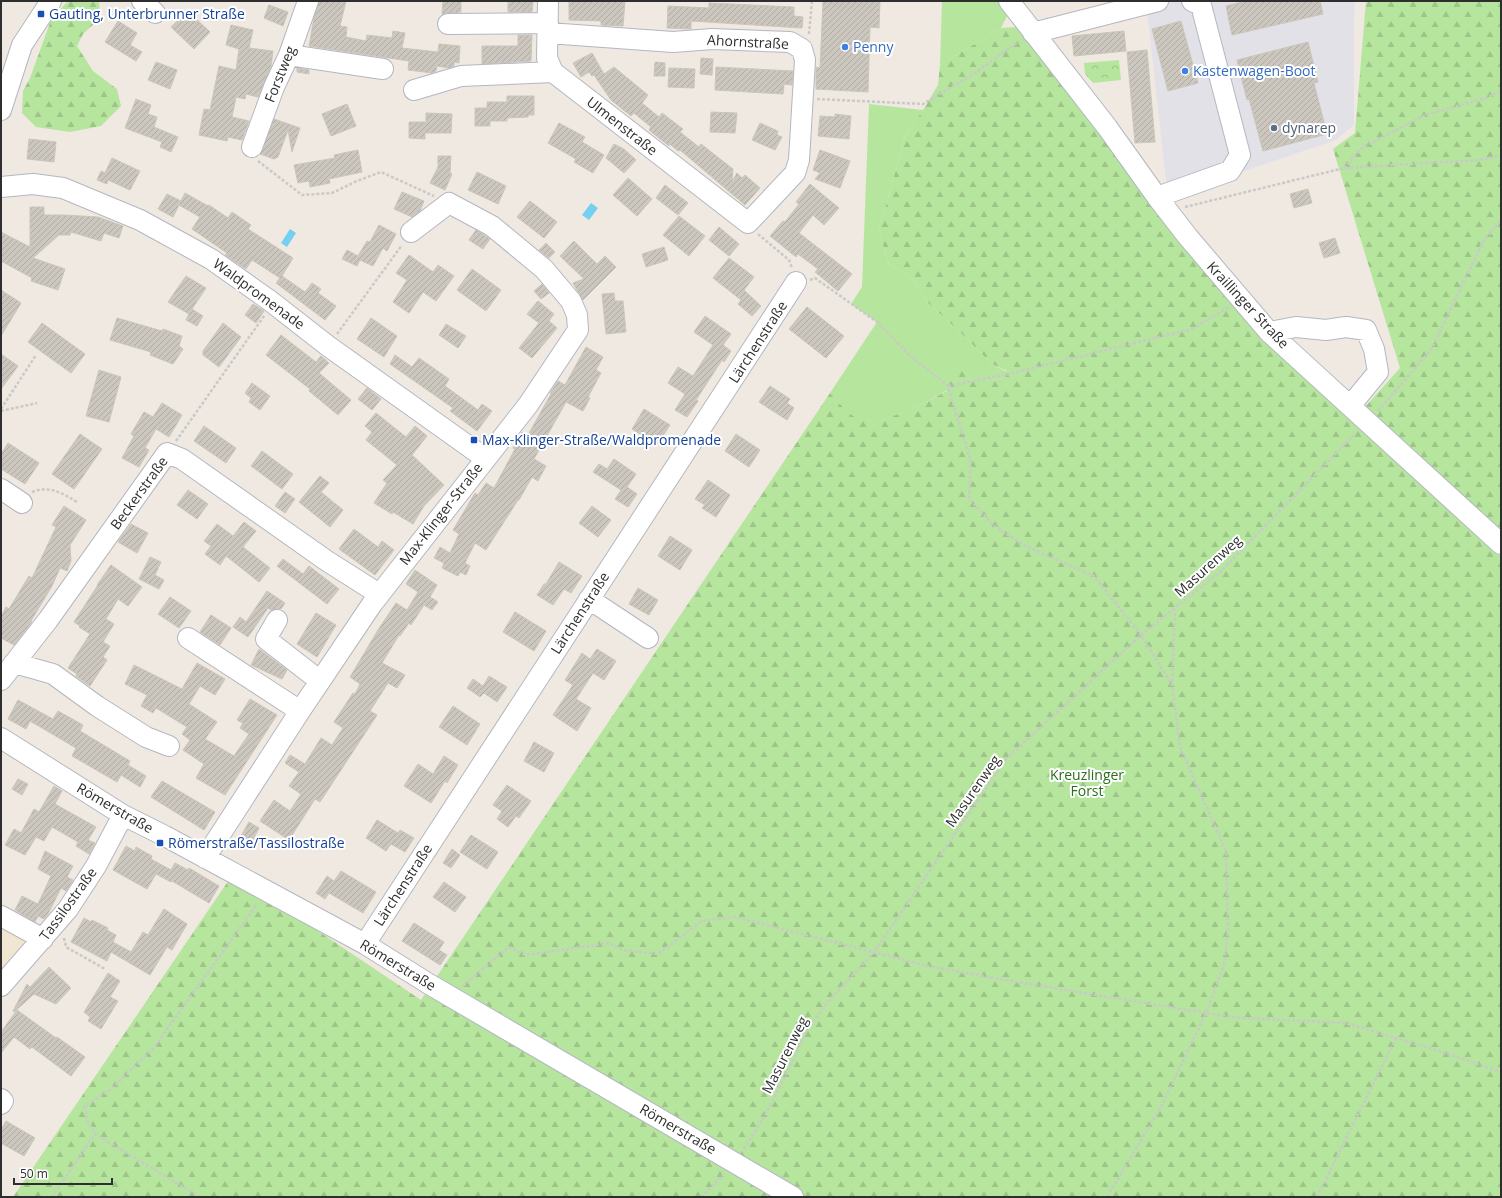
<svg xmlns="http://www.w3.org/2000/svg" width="1502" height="1198" viewBox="0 0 1502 1198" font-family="'Open Sans',sans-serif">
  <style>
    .industrial { fill: #e3e1e8 }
    .education { fill: #f0e6d1 }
    .grass { fill: #b6e59e }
    .forest { fill: url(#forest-firs) }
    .park { fill: url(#park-crowns) }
    .water { fill: #75cff0 }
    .building { fill: url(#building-hatch); stroke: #cbc5ba }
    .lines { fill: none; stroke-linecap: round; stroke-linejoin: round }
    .minor-casing { stroke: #b4b7c1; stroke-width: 22 }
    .path { stroke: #c9c9c9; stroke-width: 2.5; stroke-dasharray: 3 2; stroke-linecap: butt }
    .minor { stroke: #fff; stroke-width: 20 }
    .transit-dot { fill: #1a4fb4; stroke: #fff; stroke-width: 1.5 }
    .shop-dot { fill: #3f7fe0; stroke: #fff; stroke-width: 1.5 }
    .service-dot { fill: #5c6f8a; stroke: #fff; stroke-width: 1.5 }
    .labels { text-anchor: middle; stroke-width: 4; stroke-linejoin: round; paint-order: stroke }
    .transit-label { font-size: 14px; fill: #164399; stroke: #fff; text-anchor: start }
    .street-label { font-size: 14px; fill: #2e2e2e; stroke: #fff }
    .shop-label { font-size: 14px; fill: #366cbe; stroke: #fff; text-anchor: start }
    .service-label { font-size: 14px; fill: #4e5e75; stroke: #fff; text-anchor: start }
    .park-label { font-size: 14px; fill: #2c6e1b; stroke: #fff }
  </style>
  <defs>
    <pattern id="forest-firs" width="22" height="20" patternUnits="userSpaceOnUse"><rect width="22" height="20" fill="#b6e59e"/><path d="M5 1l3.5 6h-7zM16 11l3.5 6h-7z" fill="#9dc588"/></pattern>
    <pattern id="park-crowns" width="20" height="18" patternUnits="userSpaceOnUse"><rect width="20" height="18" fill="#b6e59e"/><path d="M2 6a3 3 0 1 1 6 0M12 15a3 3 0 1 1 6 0" fill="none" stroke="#9dc588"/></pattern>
    <pattern id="building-hatch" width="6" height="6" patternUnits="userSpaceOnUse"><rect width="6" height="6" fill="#cbc7bf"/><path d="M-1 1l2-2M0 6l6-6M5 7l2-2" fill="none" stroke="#afaba4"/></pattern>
  </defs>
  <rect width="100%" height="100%" fill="#efe9e1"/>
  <path class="industrial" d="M1145,1H1355L1354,24V125L1336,140L1253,168L1168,199L1147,9Z"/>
  <path class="education" d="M1,923L27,938L1,973Z"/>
  <path class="grass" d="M942,1H998L1008,14L1001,28L940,65Z
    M869,104L923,110L905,136L886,205L878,229L889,264L911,277L926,301L958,330L992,364L1007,372L1005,378L984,381L977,371C953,387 883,434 854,417C847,413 837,400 830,393L877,322L851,304L862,287Z"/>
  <path class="forest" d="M70,1H99L100,18L83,34L77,46L93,71L117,89L121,106L101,126L70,132L36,127L22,113L23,91L30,78L51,20L65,4Z
    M1366,1H1501V1197H13L233,874L421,1000L830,393C836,399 848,414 855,417C878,430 926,402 947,391L945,377L960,364L977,371L984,381L1005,378L1007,371L992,364L958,330L926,301L911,277L889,264L878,229L886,205L905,136L923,110L938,85L940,65L1001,28L1017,27L1170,226L1249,323L1365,407L1400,368L1333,149L1355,133Z"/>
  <path class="park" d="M1119,60L1121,80L1093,83L1085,74L1084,63Z"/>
  <path class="water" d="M591,203L598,208L589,220L582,215Z
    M290,229L296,233L287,247L281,243Z"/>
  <path class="building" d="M319,1H346L340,26L347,27L346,37L366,41L367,35L392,38L393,31L405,33L402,48L438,52L439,44L460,46L459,63L454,62V66L449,68L437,66L436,71L432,73L408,70L409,61L309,46L314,18Z
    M443,1H461V12L442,14Z
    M508,1H533L532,12H508Z
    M569,1H625L623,26L601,25V21L569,20Z
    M823,1H880L879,28L870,27L868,92L816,89V67L820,68Z
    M1246,1H1320L1323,14L1232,35L1226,6Z
    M709,3L794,7V16L803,17L802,28L691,21V29L667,28L668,6L709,8Z
    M269,5L288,12L283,26L264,18Z
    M184,14L194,17L210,32L194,49L171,27Z
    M118,21L137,33L130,45L142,52L136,61L105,42Z
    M1181,21L1198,83L1168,91L1152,29Z
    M231,25L253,30L249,48L273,51L271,66L258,97L246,94L245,99L236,97L232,117L249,121L242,140L228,137L227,141L199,135L204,109L210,110L219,66L236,70L239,49L226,45Z
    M1124,31L1126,51L1074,56L1072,36Z
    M518,35H532L531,61L482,64V46H518Z
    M1308,42L1318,82L1314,83L1327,134L1263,151L1249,99L1247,100L1237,60Z
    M1147,50L1155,142L1135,143L1127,52Z
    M592,53L604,74L614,67L648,95L642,103L659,117L662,113L683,129L680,132L699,147L701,144L733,169L732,182L737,173L742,178L745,175L760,188L745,205L680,150L678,151L670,144L669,146L649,130L651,127L634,113L631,116L611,100L594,75L592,76L589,72L581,77L573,63Z
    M701,58L713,59L712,75L700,74Z
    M156,62L177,70L170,89L148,80Z
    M655,62L665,63V76H654Z
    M716,67L793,71L792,85L784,84L783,94L715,90Z
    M297,68L309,70V74L297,72Z
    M669,68L695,69L694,88L668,87Z
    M507,96H534V115H528V117L507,118V121H490V126H475V108H487V102H507Z
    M136,99L151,105L148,114L157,117L154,127L178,137L171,152L160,147L162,142L125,128Z
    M347,104L356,126L331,136L322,114Z
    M711,112L737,113L735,133L710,132Z
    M426,113L452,114L451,133H425V139L409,138V122H426Z
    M835,114L851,116L849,139L818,136L820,116L835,117Z
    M274,119L300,128L292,152L288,130L278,157L274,159L260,154Z
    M559,123L585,137L582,142L604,155L593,173L574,162L576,159L548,143Z
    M760,123L778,131L777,135L782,137L775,150L752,140Z
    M29,139L56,142L54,162L27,159Z
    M614,144L624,149L636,160L624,173L606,158Z
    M358,150L362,172L329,179L330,183L310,187L309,181L298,183L294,165L335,158L334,155Z
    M820,150L850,161L840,188L815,179L820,173L813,170Z
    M438,156H451L450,173L452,174L445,190L430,183L438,167Z
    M112,158L140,171L130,190L108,180L107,184L97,180L101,171L105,173Z
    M477,172L506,186L498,204L468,190Z
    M628,178L652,199L637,216L613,195Z
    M810,184L839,208L824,225L813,215L799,233L852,274L838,291L815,272L818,269L798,254L796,257L770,236L783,221L785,222L799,204L796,202Z
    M665,185L688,203L678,215L656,198Z
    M1308,189L1312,203L1294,208L1290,194Z
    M402,192L424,201L420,211L412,217L394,209Z
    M185,193L208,206L209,205L228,218L232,212L251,225L248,229L293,258L282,276L305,292L312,283L321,289L318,293L336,306L325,320L276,283L280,278L252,260L246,269L225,255L227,253L192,229L200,217L179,205Z
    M167,194L181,201L173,217L158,209Z
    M530,201L557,222L544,238L517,217Z
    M30,207H44V215H64L98,217L123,226L119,238L104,233L101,241L71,232L70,235H59L33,258L65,269L58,290L31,281L32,278L1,261V232L30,247Z
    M679,216L705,236L689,256L663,235Z
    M379,225L396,234L387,251L383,248L373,266L360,260L357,266L342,259L347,250L358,256L367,241L370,242Z
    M719,227L739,244L729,256L709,240Z
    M476,230L490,239L483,249L469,240Z
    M1335,238L1340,253L1324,258L1319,243Z
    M574,241L597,264L605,256L616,267L583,300L573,283L584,279L560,256Z
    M546,243L555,252L549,258L539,250Z
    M664,247L668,260L646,267L642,254Z
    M409,255L433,272L438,265L454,276L436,301L423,292L409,313L393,302L407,280L396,273Z
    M729,258L754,277L744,290L761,306L752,316L738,304L741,300L713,278Z
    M472,269L501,290L486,311L457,290Z
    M186,276L206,288L192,309L203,316L197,326L186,320L189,314L168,302Z
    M542,284L549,293L541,299L534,291Z
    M1,290L21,303L1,336Z
    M614,293L615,301H623L626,332L606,334L602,294Z
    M538,301L554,314L549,321L557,328L532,358L519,348L539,323L527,314Z
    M253,304L264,311L256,323L245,315Z
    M807,307L844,336L826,358L789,329Z
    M705,316L731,334L723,345L731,351L724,362L722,360L696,400L698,401L687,417L675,410L685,394L668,383L678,367L693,376L713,345L694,332Z
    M117,318L162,331L163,329L182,336L179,346L183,349L173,364L150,355L151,352L110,340Z
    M371,318L397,336L384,357L357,339Z
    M42,323L85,354L71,373L28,342Z
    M223,323L241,337L219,367L203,355V351Z
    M446,324L466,336L458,348L439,335Z
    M281,335L316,362L321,356L329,363L319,373L351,400L338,415L309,391L310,389L266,355Z
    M586,347L603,357L596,370L601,373L588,397L590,398L583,411L566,402L534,459L546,466L538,481L532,477L519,500H518L486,550L475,543L465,563L470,566L466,575L460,572L458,576L442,568L444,563L434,558L440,547L450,553L459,534L453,530L475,493L478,495L486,483L494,488L515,449L513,448L522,432L528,435L551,394L550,393L558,381L565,385Z
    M1,354L18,366L1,389Z
    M395,355L412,367L419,358L449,379L445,386L478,410L482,404L492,411L477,431L450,411L453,408L390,364Z
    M99,370L121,377L109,422L86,416Z
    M252,383L270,396L260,410L249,402L251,398L245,393Z
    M770,386L790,399L787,403L794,408L787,420L759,402Z
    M367,388L381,399L372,410L358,399Z
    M162,403L182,415L169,437L156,429L145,448L149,450L139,467L122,458L134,436L131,434L144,412L153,417Z
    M644,409L670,425L657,445L632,429Z
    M376,413L406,437L415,426L427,436L412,455L444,485L424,506L413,524L393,512L392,514L374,503L387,483L383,480L397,465L366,440L372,432L365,426Z
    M204,426L236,448L226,463L194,441Z
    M80,434L102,449L74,489L52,474Z
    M736,434L760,450L749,467L725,451Z
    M8,443L39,463L25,484L1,469V454Z
    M262,451L293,474L282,489L251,466Z
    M614,459L636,474L627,487L637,494L628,507L615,499L621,490L593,472L599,464L607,469Z
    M320,476L329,483L321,492L343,510L330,527L299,502Z
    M708,480L730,495L716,517L702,508L705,505L695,499Z
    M188,490L208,504L197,519L177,505Z
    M285,492L295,499L285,513L275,506Z
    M64,506L86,520L70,545L71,561L67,571L60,568L52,586L31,621L32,622L31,623L14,645L1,638V617L6,607L9,609L29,576L32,578L56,527L52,525Z
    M592,506L611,520L598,537L579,523Z
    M244,522L256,531L243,547L270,568L259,582L226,556L220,565L205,554L211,546L204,541L217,524L233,536Z
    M131,524L148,533L137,553L118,542Z
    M354,529L378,547L382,541L394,550L375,575L339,549Z
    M670,536L692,550L680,570L658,556Z
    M150,557L161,562L155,575L164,580L159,589L139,579Z
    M283,559L303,574L309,566L339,589L327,604L277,566Z
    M559,562L582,576L571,593L564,589L553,605L537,595L544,584H546Z
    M111,565L142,587L128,606L118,599L106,619L114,624L103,642L110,646L103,657L107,660L90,686L76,676L77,674L68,668L90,634L79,627L80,626L74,622L98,585H97Z
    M415,570L437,585L430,597L438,602L432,610L424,605L411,625L409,623L400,636L399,635L382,663L405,675L397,688L388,683L370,711L377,715L320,802L315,799L289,840L260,821L274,800L290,811L301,794L289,786L299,772L285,763L290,755L305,764L321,738L332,745L343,728L334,722L353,693L355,694L360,684L350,677L378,630L396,603L407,610L418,592L406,584Z
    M638,588L658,600L649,615L629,604Z
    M267,591L285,603L281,609H277L271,610L268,608L248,637L233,627L240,617L246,622Z
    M170,597L191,611L179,628L158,614Z
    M515,612L546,631L534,651L503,632Z
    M316,613L336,625L317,657L297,644Z
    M211,615L231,628L220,645L200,632Z
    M259,649L287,670L282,679L251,665Z
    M597,649L616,661L604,680L593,673L576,699L591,708L577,731L553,715L573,685L565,680L582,653L590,659Z
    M197,663L225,679L215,695L200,686L189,704L217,722L205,739L234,756L249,734L240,728L243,723L237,720L250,699L277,715L225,795L196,778L204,764L183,750L190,740L182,734L187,727L156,708L153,713L141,706L147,695L125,684L134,665L182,689Z
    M489,676L507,687L497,702L484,693L480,697L467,688L473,679L483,686Z
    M18,700L53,719L58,711L83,725L80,731L130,761L128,765L146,776L140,787L121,775L117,782L72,756L76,748L30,721L26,729L8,719Z
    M453,706L480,724L467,745L439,727Z
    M534,742L554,753L544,772L524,761Z
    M444,756L458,765L447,783L445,781L431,803L404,786L418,764L433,774Z
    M18,779L28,784L22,795L12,789Z
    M162,781L215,812L204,830L151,797Z
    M507,785L531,801L519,818L516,816L508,827L497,819L502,811L493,805Z
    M54,786L62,791L55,804L96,827L88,840L95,843L89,854L76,846L78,842L52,827L44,841L36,837L25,855L5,845L14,829L21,833L34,809L39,812Z
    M377,820L398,833L400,830L414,838L405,852L391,844L386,851L366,838Z
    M249,822L259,828L252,842L241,836Z
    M471,835L498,852L487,869L460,852Z
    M126,846L135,851L136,847L152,856L151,859L171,870L175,863L188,870L189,868L219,886L209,903L172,881L171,882L156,874L147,889L113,870Z
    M452,849L460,855L451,868L443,863Z
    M45,851L73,866L67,877L73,880L66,891L61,888L48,914L44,919L38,916L35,922L15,910L22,896L38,904L51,876L38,869Z
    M341,871L376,892L363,913L329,893L325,899L316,893L327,876L334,881Z
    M444,882L466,897L455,912L433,897Z
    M164,909L187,924L172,950L167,947L150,975L111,952L107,961L71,942L84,918L91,922L92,920L108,928L107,930L116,935L113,942L131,952L143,932L148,935Z
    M414,923L444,942L439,950L447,955L440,965L402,941Z
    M49,967L71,988L56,1004L34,994L14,1012L13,1011L27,984L30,987Z
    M108,973L120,981L110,997L118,1001L101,1029L88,1021L90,1017L84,1012Z
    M17,1010L56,1038L57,1037L85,1057L71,1076L32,1047L30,1049L14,1037L1,1053V1032Z
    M6,1121L35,1138L24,1156L1,1143V1130Z"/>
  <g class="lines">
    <g class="minor-casing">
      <path id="minor" d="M142,1L155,13
        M1009,1L1107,127L1157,197L1188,237L1269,332L1501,544
        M448,24L548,23
        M548,33L673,42L712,39L790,42L802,49L805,60L799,160L795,173L748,223L553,72L547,58L548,1
        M1033,33L1158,1
        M289,55L383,69
        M414,90L461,76L553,72
        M1,110L22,45L51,1
        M252,147L274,87L289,55L308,1
        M1,187L33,184L63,188L140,220L211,259L269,300L328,346L485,458
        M1157,197L1230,171L1240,155L1201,5L1192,1
        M1269,332L1296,327L1326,330L1346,327L1366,330L1374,349L1378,372L1350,406
        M1,489L22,503
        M589,599L648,638
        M277,620L266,639L320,681
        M188,638L300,711
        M14,663L53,674L97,706L146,737L169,746
        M1,680L48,620L167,453L182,459L327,561L379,594
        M1,738L123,815L165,836L365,944L429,984L793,1197
        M205,858L300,711L372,604L528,405L578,330L577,315L571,301L544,269L492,226L449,203L411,232
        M1,916L43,939
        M365,944L796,282
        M1,986L68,909L96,866L123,815
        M1,1099L3,1101L1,1104"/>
    </g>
    <path class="path" d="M809,34L812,1
      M817,99L923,104L975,73L1019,41
      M258,161L302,195L332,193L357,181L381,172L434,196
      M1344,168L1363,147L1425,115L1486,98L1501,91
      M1185,207L1344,168L1479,160L1501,156
      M758,234L789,260L792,268
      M810,280L815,278L877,322L908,354L948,386L971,462L969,498L993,525L1025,546L1094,576L1141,635L1172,685
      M337,334L402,245
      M948,386L1009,374L1192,329L1229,307
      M1,409L36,355
      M1,411L37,403
      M1378,411L1431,350L1483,242L1501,219
      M176,441L264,316
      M32,492C49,485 62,493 77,502
      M64,938L66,947L105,969
      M463,986L509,947L525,955L610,943L622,950L658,954L702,921L735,917L928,966L993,978L1206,1013L1244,1018L1345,1023L1430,1048L1501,1072
      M744,1149L765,1115L792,1063L806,1031L827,1003L875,951L1006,759L1141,635L1220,572L1356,433
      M52,1197L95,1134
      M200,1197L95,1134L87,1120L85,1106L111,1089L153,1049L257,904
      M701,1197L723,1175
      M1107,1197L1161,1107L1206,1013L1224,965L1228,931L1226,851L1180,747L1172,685L1175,610
      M1317,1197L1396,1038"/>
    <use href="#minor" class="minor"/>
  </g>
  <g class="transit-dot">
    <rect x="37" y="10" width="8" height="8" rx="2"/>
    <rect x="470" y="436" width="8" height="8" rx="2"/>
    <rect x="156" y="839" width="8" height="8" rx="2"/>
  </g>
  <g class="shop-dot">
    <circle cx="845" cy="47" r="4"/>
    <circle cx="1185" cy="71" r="4"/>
  </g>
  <circle class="service-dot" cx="1274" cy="128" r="4"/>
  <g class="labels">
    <g class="transit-label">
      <text x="49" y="19">Gauting, Unterbrunner Straße</text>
      <text x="482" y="445">Max-Klinger-Straße/Waldpromenade</text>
      <text x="168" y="848">Römerstraße/Tassilostraße</text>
    </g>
    <g class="street-label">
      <text transform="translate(748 42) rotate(3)" y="5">Ahornstraße</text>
      <text transform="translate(280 74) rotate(-68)" y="5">Forstweg</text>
      <text transform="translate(622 126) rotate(38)" y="5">Ulmenstraße</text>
      <text transform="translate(259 294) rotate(36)" y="5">Waldpromenade</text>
      <text transform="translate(1248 305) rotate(47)" y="5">Kraillinger Straße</text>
      <text transform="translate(758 342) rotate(-57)" y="5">Lärchenstraße</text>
      <text transform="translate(139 493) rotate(-54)" y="5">Beckerstraße</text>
      <text transform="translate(441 514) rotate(-52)" y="5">Max-Klinger-Straße</text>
      <text transform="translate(1208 566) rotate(-42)" y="5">Masurenweg</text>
      <text transform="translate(580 613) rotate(-57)" y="5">Lärchenstraße</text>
      <text transform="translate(973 791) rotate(-55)" y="5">Masurenweg</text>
      <text transform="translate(115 808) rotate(30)" y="5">Römerstraße</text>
      <text transform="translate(403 885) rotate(-57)" y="5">Lärchenstraße</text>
      <text transform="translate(68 904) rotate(-54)" y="5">Tassilostraße</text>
      <text transform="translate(398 965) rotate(31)" y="5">Römerstraße</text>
      <text transform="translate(785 1055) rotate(-63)" y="5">Masurenweg</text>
      <text transform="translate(678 1129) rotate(30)" y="5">Römerstraße</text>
    </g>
    <g class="shop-label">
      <text x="853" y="52">Penny</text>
      <text x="1193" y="76">Kastenwagen-Boot</text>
    </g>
    <g class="service-label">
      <text x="1282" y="133">dynarep</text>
    </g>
    <g class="park-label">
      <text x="1087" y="780">Kreuzlinger<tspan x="1087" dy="16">Forst</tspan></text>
    </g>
  </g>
  <rect width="1502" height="1198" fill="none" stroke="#2e2e2e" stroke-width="4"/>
  <path d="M14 1178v6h98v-6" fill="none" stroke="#2e2e2e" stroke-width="2"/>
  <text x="20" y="1178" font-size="12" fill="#2e2e2e" stroke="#ffffff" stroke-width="3" paint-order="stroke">50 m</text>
</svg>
